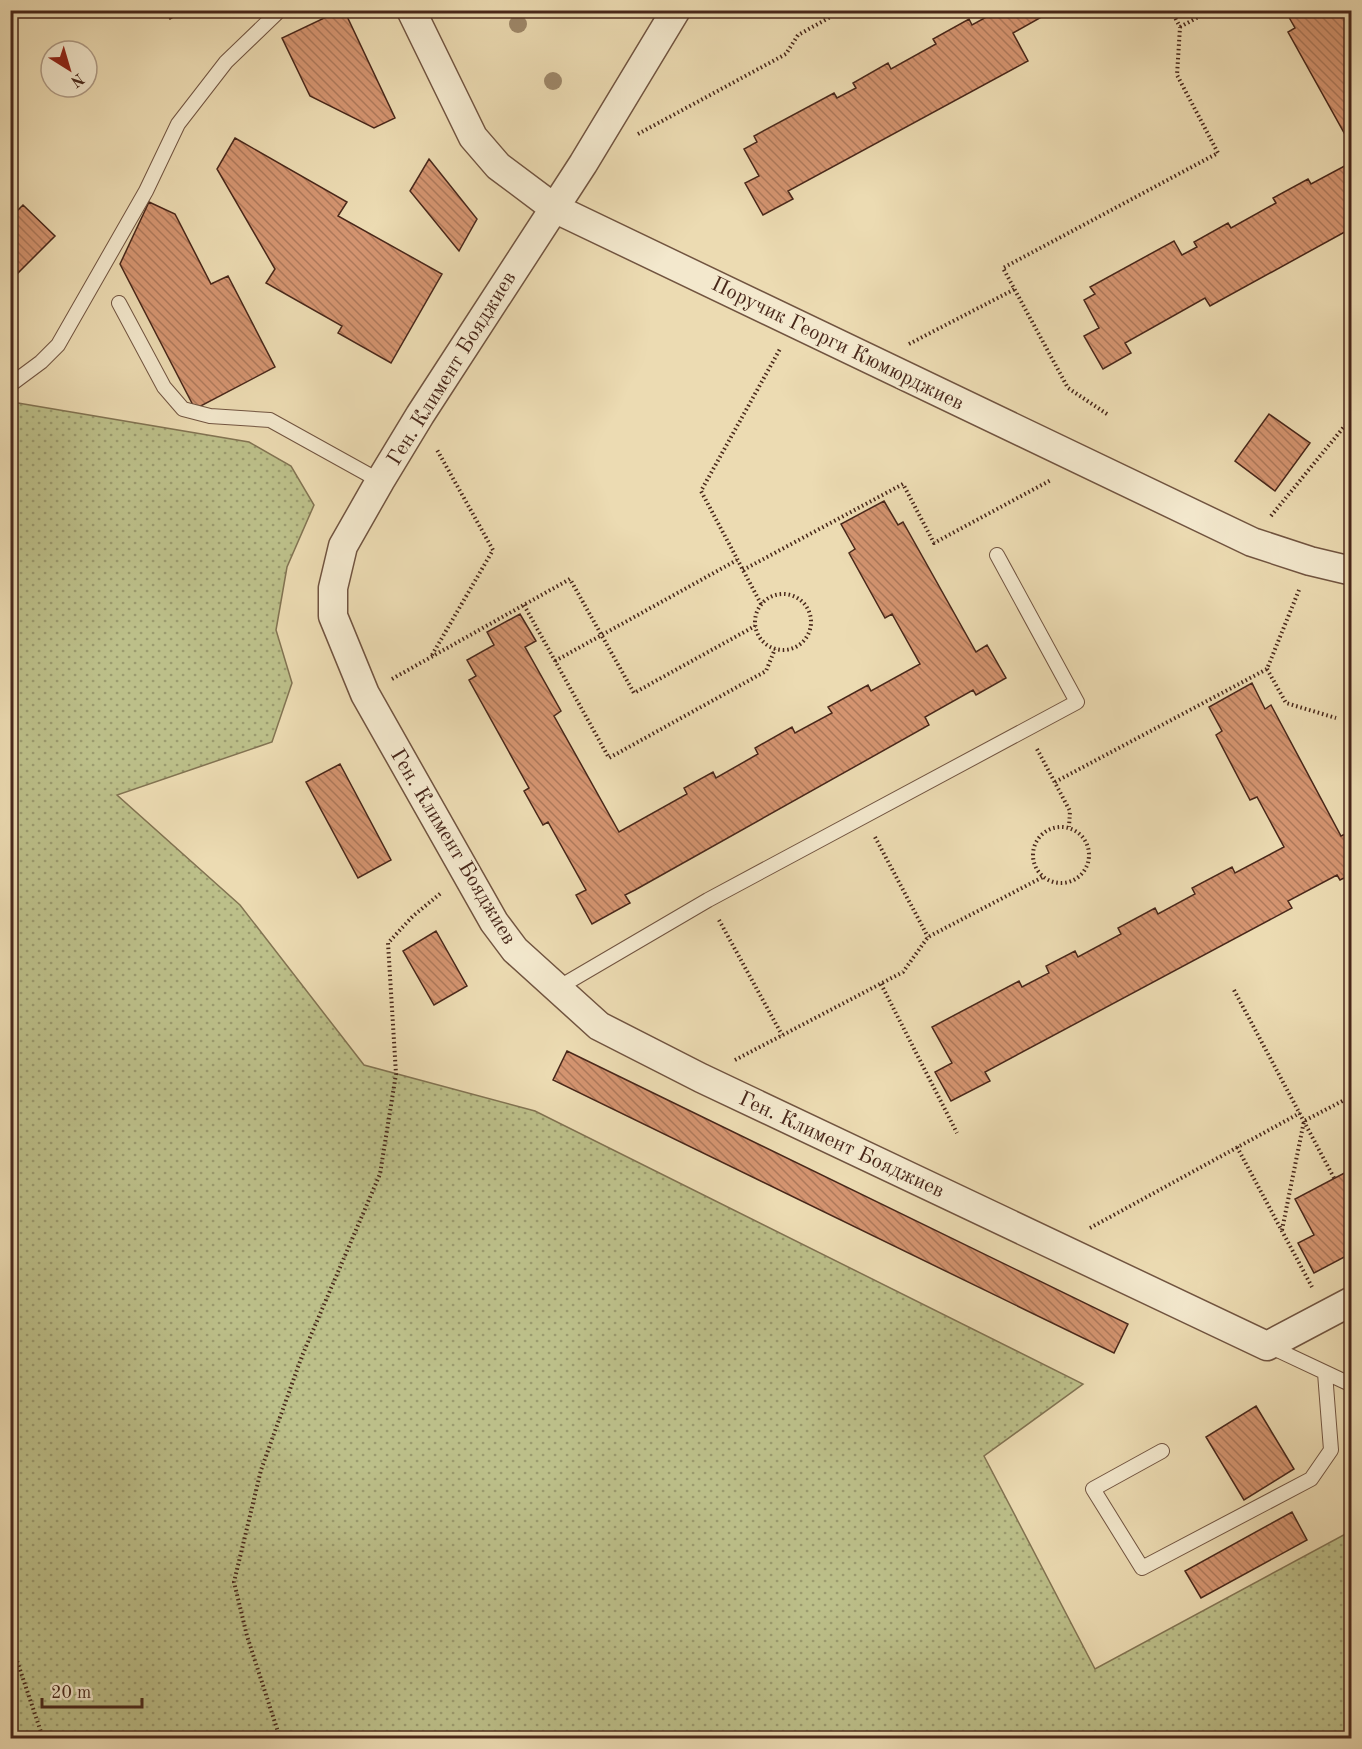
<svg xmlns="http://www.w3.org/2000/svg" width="1362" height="1749" viewBox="0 0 1362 1749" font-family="'Old Standard TT',serif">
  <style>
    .grass { fill: url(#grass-dots); stroke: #827352; stroke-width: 1.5 }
    .building { fill: url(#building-back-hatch); stroke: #48271a; stroke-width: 1.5 }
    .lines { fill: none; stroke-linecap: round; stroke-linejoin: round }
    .lane-casing { stroke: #715440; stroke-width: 16 }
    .street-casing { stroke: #715440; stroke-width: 31 }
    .path { stroke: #48271a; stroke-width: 4; stroke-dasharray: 1.5 3; stroke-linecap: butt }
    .lane { stroke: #f3e8cd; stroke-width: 14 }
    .street { stroke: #f3e8cd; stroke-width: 28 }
    .tree { fill: #9e886a }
    .labels { text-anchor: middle; stroke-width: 5; stroke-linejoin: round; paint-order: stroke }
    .street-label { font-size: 21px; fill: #48271a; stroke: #f3e8cd }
  </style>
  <defs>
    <pattern id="grass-dots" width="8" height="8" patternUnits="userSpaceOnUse" patternTransform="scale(1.5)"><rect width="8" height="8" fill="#bcbf89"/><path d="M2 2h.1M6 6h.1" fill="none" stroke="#9b9b6f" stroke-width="1.8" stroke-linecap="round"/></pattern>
    <pattern id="building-back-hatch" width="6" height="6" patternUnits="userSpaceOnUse" patternTransform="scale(1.5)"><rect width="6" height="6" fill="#d49470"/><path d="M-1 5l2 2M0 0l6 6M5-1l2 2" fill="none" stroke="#ae795b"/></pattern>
  </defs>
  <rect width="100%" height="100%" fill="#ecdbb2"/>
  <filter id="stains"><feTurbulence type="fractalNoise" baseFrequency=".00333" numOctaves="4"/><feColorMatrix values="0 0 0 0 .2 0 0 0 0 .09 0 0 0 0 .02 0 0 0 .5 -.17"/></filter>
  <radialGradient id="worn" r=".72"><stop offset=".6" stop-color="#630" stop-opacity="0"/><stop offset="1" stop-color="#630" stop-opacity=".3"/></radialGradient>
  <path class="grass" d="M12,402L249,442L291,466L314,505L287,567L276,630L292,683L272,742L117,795L240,905L364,1065L535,1111L1083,1384L984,1456L1095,1669L1351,1531V1738H11Z"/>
  <path class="building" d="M166,10H186L170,19Z
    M341,10H344L395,118L374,128L310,96L282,38Z
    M999,10H1054L1013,33L1028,61L788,191L793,199L763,215L745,183L759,176L744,149L757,142L754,136L834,93L837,98L856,88L853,83L888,63L891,69L936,44L933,39L969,19L972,25Z
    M1288,10H1349L1352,16V147L1288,32L1295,28L1286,12Z
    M235,138L347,202L338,216L442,274L391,363L338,333L342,326L266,283L275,269L217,169Z
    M429,159L477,219L459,251L410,191Z
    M1352,162V228L1210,306L1205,298L1125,343L1131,353L1103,369L1084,336L1099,328L1084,300L1095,294L1090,287L1174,241L1182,255L1197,247L1194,242L1228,223L1231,228L1276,203L1273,198L1308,179L1311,184Z
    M149,202L175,214L211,284L228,276L275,367L195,409L120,264Z
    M23,205L55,236L16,275L10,270V218Z
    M1269,414L1310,443L1275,491L1235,461Z
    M884,501L898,525L903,522L976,652L987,645L1006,678L976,695L973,690L925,717L929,725L635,890L625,895L630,903L592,924L576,895L586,890L548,822L543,825L524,791L529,788L469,680L476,676L467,660L494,645L487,632L520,614L536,641L525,647L561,711L554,716L619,832L687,794L684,788L713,772L716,778L758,754L755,748L792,727L795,733L832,713L828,707L868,685L871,691L920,664L892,614L885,618L849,553L855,549L841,524Z
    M1252,683L1265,709L1271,705L1341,836L1352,831V874L1340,880L1337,875L1288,901L1292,908L985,1072L990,1081L951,1101L935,1072L952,1063L932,1027L1019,981L1022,987L1049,973L1046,966L1075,951L1078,957L1121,934L1118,928L1155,908L1158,914L1195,894L1192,888L1232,867L1235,873L1284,847L1257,797L1250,800L1216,735L1222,731L1209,707Z
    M340,764L391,860L358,878L306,782Z
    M436,931L467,986L434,1005L403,951Z
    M567,1051L1128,1324L1114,1353L553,1080Z
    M1352,1169V1242L1347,1244L1352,1253L1314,1273L1298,1243L1314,1235L1295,1199Z
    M1256,1406L1294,1469L1244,1500L1206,1437Z
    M1292,1512L1307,1540L1201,1598L1185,1571Z"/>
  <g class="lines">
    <g class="lane-casing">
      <path id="lane" d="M119,303L164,387L183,409L210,416L270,420L380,481
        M10,385L41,362L58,345L146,191L178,124L226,62L280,10
        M556,989L708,900L1077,702L997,555
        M1269,1346L1352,1385
        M1162,1451L1093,1489L1142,1568L1311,1479L1331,1450L1325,1373"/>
    </g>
    <g class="street-casing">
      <path id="street" d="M411,10L473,137L498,166L554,208L1252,542L1310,561L1352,571
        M676,10L583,164L420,415L380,481L343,546L333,588V616L365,694L494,922L515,950L599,1026L701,1078L1267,1346L1352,1301"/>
    </g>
    <path class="path" d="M1180,27L1211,10
      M638,134L786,54L798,35L843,10
      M909,344L1015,289
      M1107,414L1068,388L1003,268L1218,153L1177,75L1180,27L1171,10
      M1271,516L1352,417
      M743,570L903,484L934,543L1051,480
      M755 622a28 28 0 1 1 56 0a28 28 0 1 1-56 0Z
      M761,604L701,491L780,349
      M524,605L609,758L766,671L775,649
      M432,655L493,550L436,448
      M555,661L737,560
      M1267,669L1286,703L1336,718
      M392,679L570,579L634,693L755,626
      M1037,749L1070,811L1069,827
      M1055,782L1267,669L1299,590
      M1033 855a28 28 0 1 1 56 0a28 28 0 1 1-56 0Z
      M875,837L928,937
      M719,920L782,1035
      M881,984L957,1133
      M1234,990L1334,1178
      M735,1060L903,972L928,937L1043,877
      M1237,1147L1312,1287
      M1090,1228L1300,1113
      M1282,1230L1304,1121L1352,1096
      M10,1640L43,1738
      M280,1738L247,1636L234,1582L261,1470L302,1356L380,1174L396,1074L388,943L413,916L441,893"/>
    <use href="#lane" class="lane"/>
    <use href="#street" class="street"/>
  </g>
  <g class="tree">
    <circle cx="518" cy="24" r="9"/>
    <circle cx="553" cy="81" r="9"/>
  </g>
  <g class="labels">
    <g class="street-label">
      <text transform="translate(838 343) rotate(26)" y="7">Поручик Георги Кюмюрджиев</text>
      <text transform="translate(451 368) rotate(-58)" y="7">Ген. Климент Бояджиев</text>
      <text transform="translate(454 846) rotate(59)" y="7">Ген. Климент Бояджиев</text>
      <text transform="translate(842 1144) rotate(25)" y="7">Ген. Климент Бояджиев</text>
    </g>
  </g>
  <rect width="1362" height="1749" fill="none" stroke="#ecdbb2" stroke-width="36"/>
  <rect x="12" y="12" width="1338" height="1725" fill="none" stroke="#48271a" stroke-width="3"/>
  <rect x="18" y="18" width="1326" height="1713" fill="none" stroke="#48271a" stroke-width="1.5"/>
  <g transform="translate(69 69) rotate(143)"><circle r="28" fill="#f3e8cd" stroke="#af9b85" stroke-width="1.5"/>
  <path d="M0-4.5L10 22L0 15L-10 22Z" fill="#8f2418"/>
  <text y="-9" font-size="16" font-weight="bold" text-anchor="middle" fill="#48271a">N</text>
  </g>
  <path d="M42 1698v9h100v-9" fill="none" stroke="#48271a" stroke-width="3"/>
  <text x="51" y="1698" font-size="18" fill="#48271a" stroke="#f3e8cd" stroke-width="4.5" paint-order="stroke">20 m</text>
  <rect width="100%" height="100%" filter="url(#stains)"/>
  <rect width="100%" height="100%" fill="url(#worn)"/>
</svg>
